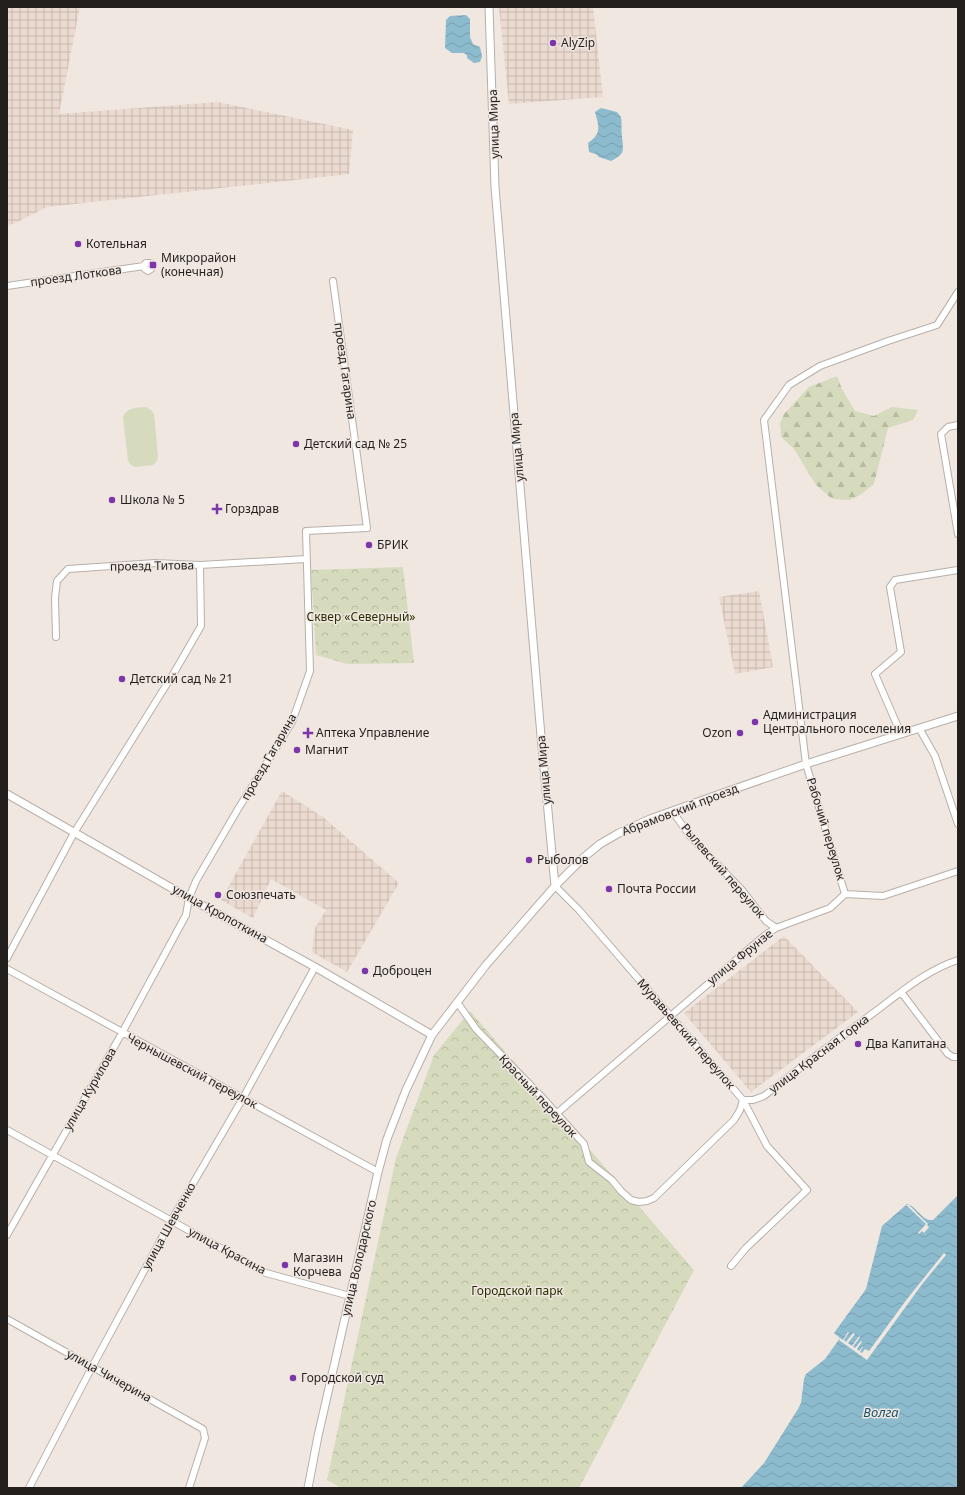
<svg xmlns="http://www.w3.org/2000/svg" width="965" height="1495" viewBox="0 0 965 1495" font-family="'Noto Sans',sans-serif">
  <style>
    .industrial { fill: url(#industrial-grid) }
    .green { fill: #d5dbbc }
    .forest { fill: url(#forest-firs) }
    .park { fill: url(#park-crowns) }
    .water { fill: url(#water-waves) }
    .pier { fill: #f0e7e1 }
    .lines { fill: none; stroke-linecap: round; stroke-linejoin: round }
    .minor-casing { stroke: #b7afa9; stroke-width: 8 }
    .tertiary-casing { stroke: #b7afa9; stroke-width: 9 }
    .minor { stroke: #fff; stroke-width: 6 }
    .tertiary { stroke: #fff; stroke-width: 7 }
    .poi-dot { fill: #7c36a9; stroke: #f0e7e1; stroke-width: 1.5 }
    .labels { text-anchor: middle; stroke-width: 3; stroke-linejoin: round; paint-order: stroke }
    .poi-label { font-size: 12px; fill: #221f1d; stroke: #f0e7e1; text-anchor: start }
    .street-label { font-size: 12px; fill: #221f1d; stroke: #f0e7e1 }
    .park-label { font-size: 12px; fill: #292e00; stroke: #f0e7e1 }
    .water-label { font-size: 13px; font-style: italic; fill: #185469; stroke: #f0e7e1 }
  </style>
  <defs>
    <pattern id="industrial-grid" width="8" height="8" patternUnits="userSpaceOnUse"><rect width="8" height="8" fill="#eadad0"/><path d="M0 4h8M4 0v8" fill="none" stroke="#c8bbb2"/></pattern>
    <pattern id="forest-firs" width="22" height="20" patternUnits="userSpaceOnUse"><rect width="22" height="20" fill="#d5dbbc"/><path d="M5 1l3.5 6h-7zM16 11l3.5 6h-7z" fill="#b7bca1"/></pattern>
    <pattern id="park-crowns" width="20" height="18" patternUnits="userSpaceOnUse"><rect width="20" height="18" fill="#d5dbbc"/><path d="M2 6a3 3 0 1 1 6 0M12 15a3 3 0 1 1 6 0" fill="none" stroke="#b7bca1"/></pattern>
    <pattern id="water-waves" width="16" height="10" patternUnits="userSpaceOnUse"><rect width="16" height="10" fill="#8dbbce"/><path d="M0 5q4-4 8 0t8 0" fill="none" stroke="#79a0b0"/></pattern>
  </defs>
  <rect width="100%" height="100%" fill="#f0e7e1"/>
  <path class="industrial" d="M7,7H80L59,114L218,102L353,130L349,174L47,207L13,224L7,225Z
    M499,7H593L603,97L509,104Z
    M759,591L773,667L735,674L719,597Z
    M282,791L323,817L399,883L347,972L312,952L315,928L326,910L271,879L253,918L221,900Z
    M784,936L858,1012L751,1092L684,1013Z"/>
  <path class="green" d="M146,407L151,410L154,414L158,456L157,461L153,465L135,467L131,465L128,461L123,417C127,407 137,408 146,407Z"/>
  <path class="forest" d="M837,376L842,389L855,411L874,416L892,407L918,410L913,420L888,428L874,484L860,495L850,500L832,499L816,485L794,449L781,437L780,423L784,414L809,387Z"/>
  <path class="park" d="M403,567L414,663L347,664L316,655L311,570Z
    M470,1011L694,1270L579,1488H341L327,1480L396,1158L434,1055Z"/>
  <path class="water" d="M466,15L470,19V37L473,44L480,47L482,56L480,62L474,63L467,58V55L463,53H452L445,48L446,20L450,16Z
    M601,108L617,112L621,117C622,123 621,129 622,136C623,151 626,153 611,161L599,157L596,154L589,152L588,143C602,133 599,127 595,112Z
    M958,1195V1488H741L764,1463L798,1409L801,1403L804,1379L806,1374L825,1359L840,1338L834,1333L866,1289L882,1226L907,1204C918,1207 921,1221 933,1220Z"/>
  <path class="pier" d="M906,1205H909L928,1224L927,1225L929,1227L924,1233L922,1231L919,1234L918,1233L926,1224Z
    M944,1253L946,1255L923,1283L867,1360L839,1340L840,1338L843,1340L848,1332L849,1333L844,1340L846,1342L853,1333L855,1334L848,1343L852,1346L859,1336L860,1337L853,1347L855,1348L861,1341L862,1342L857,1349L859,1351L863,1346V1347L860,1352L862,1353L865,1349L869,1351L907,1299Z"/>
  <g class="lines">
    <g class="minor-casing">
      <path id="minor" d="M7,286L144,266L146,263H149L152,264L151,269L148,271L145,269L144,266
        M958,425L948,427L941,434L958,534
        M56,637L55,598L57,581L68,569L155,563L200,565L306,559
        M919,728L935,756L958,824
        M901,734L875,674L901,652L890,587L895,580L958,570
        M672,811L691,837L742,890L766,921L776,928
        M555,886L579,910L743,1100L767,1146L807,1190L746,1248L731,1266
        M845,894L806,764L764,420L789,385L820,366L888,341L937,325L958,292
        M7,958L74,833L175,671L201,626L200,565
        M7,969L378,1172
        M901,992L948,1054L953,1057H958
        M457,1002L476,1029L540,1095L584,1144L589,1162L612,1180L621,1191L631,1200L639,1202L647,1201L654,1198L734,1120L740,1110L743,1100H753L764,1096C801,1067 838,1039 876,1011C901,992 927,970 958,960
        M556,1114L764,936L776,928L830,908L845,894L883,896L958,871
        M7,1130L266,1273L350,1296
        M7,1235L122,1033L186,915L189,898L196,881L238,809L292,722L310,671L306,531L367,528L333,281
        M7,1319L203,1429L205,1438L189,1488
        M29,1488L92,1367L171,1221L243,1098L315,967"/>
    </g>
    <g class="tertiary-casing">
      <path id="tertiary" d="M489,7L495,187L541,736L555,886
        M7,794L189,898L315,967L432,1035
        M308,1488L318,1436L350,1296L378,1172L387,1139L406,1090L432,1035L486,965L555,886L583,858L600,844L619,833L650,819L717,795L806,764L958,716"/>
    </g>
    <use href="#minor" class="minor"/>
    <use href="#tertiary" class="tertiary"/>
  </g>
  <g class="poi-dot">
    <circle cx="553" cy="43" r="4"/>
    <circle cx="78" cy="244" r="4"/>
    <rect x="149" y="261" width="8" height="8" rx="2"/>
    <circle cx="296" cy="444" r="4"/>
    <circle cx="112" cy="500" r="4"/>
    <path d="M215 503h4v4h4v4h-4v4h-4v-4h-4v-4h4z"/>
    <circle cx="369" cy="545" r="4"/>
    <circle cx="122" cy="679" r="4"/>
    <circle cx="755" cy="722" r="4"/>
    <path d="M306 727h4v4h4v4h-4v4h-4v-4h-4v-4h4z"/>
    <circle cx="740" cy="733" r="4"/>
    <circle cx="297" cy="750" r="4"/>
    <circle cx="529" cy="860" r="4"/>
    <circle cx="609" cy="889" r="4"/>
    <circle cx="218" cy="895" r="4"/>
    <circle cx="365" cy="971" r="4"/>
    <circle cx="858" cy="1044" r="4"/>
    <circle cx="285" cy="1265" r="4"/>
    <circle cx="293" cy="1378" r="4"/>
  </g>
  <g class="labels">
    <g class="poi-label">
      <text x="561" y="47">AlyZip</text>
      <text x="86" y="248">Котельная</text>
      <text x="161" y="262">Микрорайон<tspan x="161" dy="14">(конечная)</tspan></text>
      <text x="304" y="448">Детский сад № 25</text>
      <text x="120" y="504">Школа № 5</text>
      <text x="225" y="513">Горздрав</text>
      <text x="377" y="549">БРИК</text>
      <text x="130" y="683">Детский сад № 21</text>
      <text x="763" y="719">Администрация<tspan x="763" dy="14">Центрального поселения</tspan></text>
      <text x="316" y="737">Аптека Управление</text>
      <text x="732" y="737" text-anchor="end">Ozon</text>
      <text x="305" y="754">Магнит</text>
      <text x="537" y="864">Рыболов</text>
      <text x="617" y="893">Почта России</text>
      <text x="226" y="899">Союзпечать</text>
      <text x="373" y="975">Доброцен</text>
      <text x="866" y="1048">Два Капитана</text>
      <text x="293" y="1262">Магазин<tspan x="293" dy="14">Корчева</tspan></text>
      <text x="301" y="1382">Городской суд</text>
    </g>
    <g class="street-label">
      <text transform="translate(494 124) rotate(-92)" y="4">улица Мира</text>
      <text transform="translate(76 276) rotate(-8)" y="4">проезд Лоткова</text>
      <text transform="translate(345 371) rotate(82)" y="4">проезд Гагарина</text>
      <text transform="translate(517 447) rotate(-95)" y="4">улица Мира</text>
      <text transform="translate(152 566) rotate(-1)" y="4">проезд Титова</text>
      <text transform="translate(269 757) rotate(-60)" y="4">проезд Гагарина</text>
      <text transform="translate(544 770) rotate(-95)" y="4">улица Мира</text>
      <text transform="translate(680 810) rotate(-21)" y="4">Абрамовский проезд</text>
      <text transform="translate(826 829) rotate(73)" y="4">Рабочий переулок</text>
      <text transform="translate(723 871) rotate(49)" y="4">Рылевский переулок</text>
      <text transform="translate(220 914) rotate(29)" y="4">улица Кропоткина</text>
      <text transform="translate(740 957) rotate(-39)" y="4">улица Фрунзе</text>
      <text transform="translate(686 1034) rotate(49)" y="4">Муравьевский переулок</text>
      <text transform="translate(819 1054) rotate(-37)" y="4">улица Красная Горка</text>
      <text transform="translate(192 1071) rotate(28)" y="4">Чернышевский переулок</text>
      <text transform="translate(90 1089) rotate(-60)" y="4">улица Курилова</text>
      <text transform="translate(538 1096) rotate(47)" y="4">Красный переулок</text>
      <text transform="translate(169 1226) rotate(-61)" y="4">улица Шевченко</text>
      <text transform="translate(227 1251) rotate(28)" y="4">улица Красина</text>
      <text transform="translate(359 1258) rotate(-77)" y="4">улица Володарского</text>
      <text transform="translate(109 1376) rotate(29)" y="4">улица Чичерина</text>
    </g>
    <g class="park-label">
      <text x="361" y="621">Сквер «Северный»</text>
      <text x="517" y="1295">Городской парк</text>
    </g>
    <g class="water-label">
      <text x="881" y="1417">Волга</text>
    </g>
  </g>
  <rect width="965" height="1495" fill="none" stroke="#221f1d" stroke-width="16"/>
</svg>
